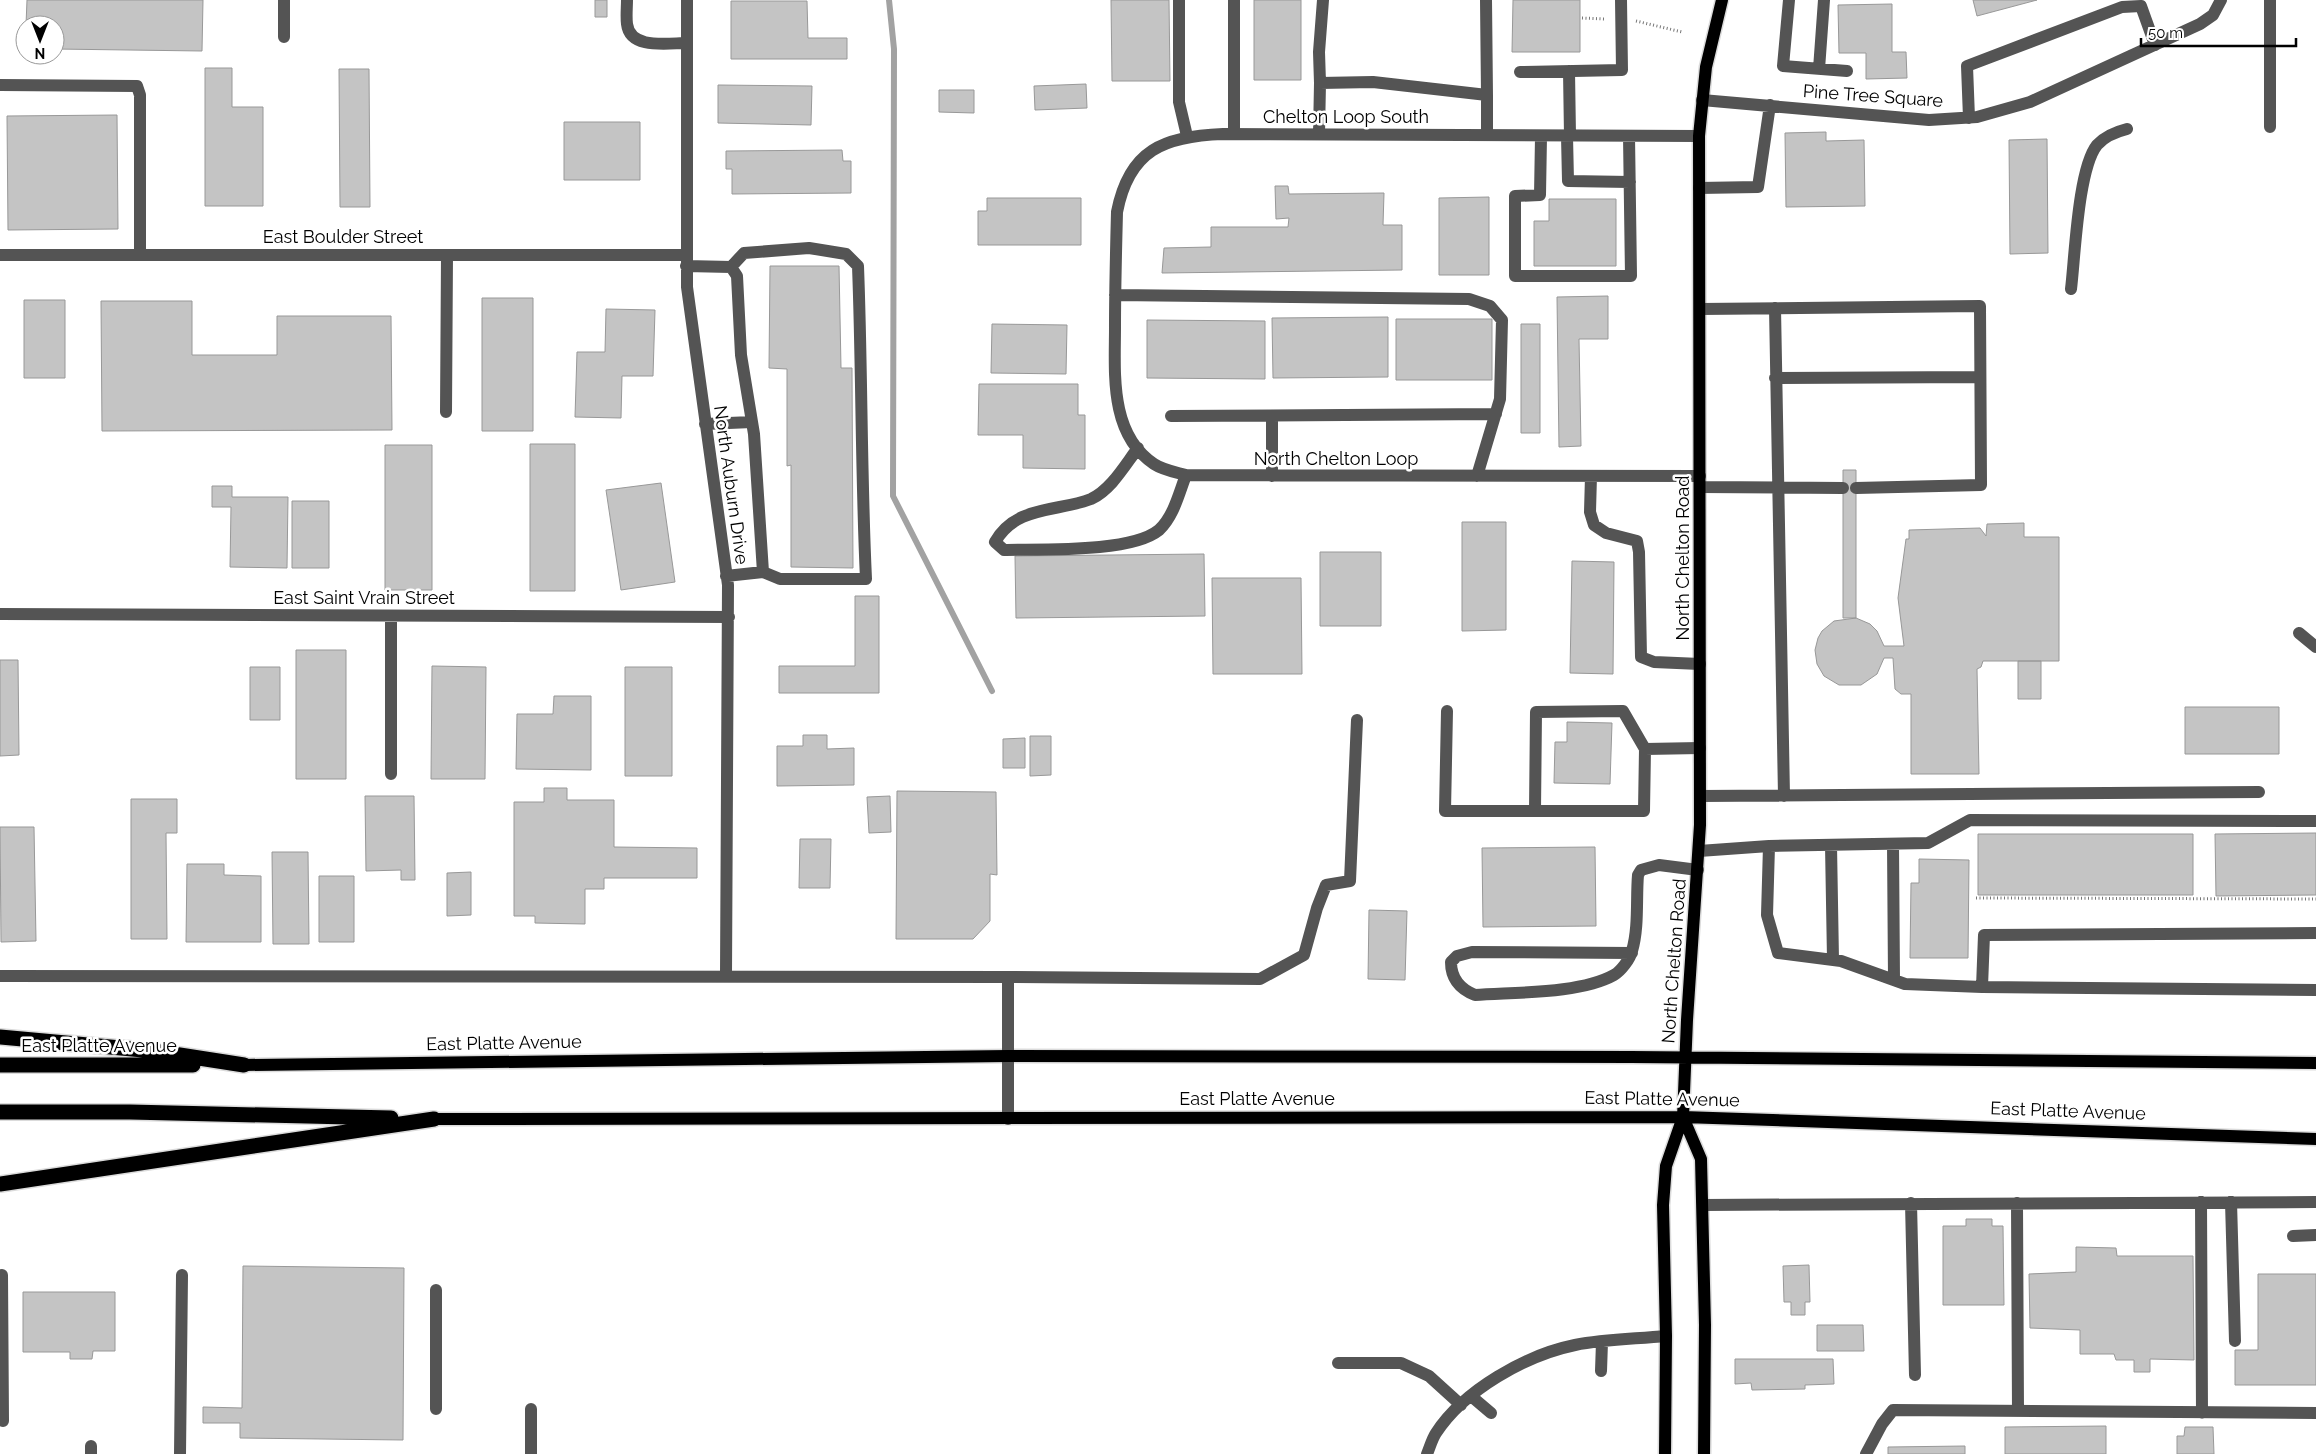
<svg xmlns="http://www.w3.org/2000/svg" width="2316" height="1454" viewBox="0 0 2316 1454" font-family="Raleway,sans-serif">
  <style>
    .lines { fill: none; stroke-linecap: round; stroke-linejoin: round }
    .stream { stroke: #a2a2a2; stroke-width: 6 }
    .building { fill: #c4c4c4; stroke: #989898 }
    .major-casing { stroke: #dbdbdb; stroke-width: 15 }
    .highway-casing { stroke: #dbdbdb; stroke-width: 18 }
    .path { stroke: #767676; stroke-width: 3; stroke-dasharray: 1 2.5; stroke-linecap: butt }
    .minor { stroke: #545454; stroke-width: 12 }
    .major { stroke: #000; stroke-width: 12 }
    .highway { stroke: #000; stroke-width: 15 }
    .labels { text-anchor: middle; stroke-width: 5; stroke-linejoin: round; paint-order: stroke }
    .street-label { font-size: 18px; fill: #000; stroke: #fff }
  </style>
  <rect width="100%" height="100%" fill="#fff"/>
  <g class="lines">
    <path class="stream" d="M889,0L894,49L893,496L992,691"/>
  </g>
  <path class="building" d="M27,0H203L202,51L55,49V25H26Z
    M595,0H607V17H595Z
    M1111,0H1169L1170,81H1112Z
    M1254,0H1301V80H1254Z
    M1513,0H1580V52H1512Z
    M1973,0H2037L1977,16Z
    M731,1H807L808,38H847V59H731Z
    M1892,4V52H1906L1907,78L1866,79V53H1839L1838,5Z
    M205,68H232V107H263V206H205Z
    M339,69H369L370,207H340Z
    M1086,84L1087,108L1035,110L1034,86Z
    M718,85L812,86L811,125L718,123Z
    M939,90H974V113L939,112Z
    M117,115L118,229L8,230L7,116Z
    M564,122H640V180H564Z
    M1826,132V141L1864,140L1865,206L1786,207L1785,133Z
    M2047,139L2048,253L2010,254L2009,140Z
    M842,150L843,161H851V193L732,194V169H726V151Z
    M1275,186H1288L1289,194L1384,193L1383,225H1402V270L1162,273L1164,248L1211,247V227H1288L1289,218L1276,219Z
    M1489,197V275H1439V198Z
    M987,198H1081V245H978V211H987Z
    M1549,199H1616V266H1534V221H1549Z
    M770,266H839L841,368H852L853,568L791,567V465L787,466V369L769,368Z
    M1608,296V339H1579L1581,446L1559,447L1557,297Z
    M482,298H533V431H482Z
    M24,300H65V378H24Z
    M101,301H192V355H277V316H391L392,430L102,431Z
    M606,309L655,310L653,376H622L621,418L575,417L577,352H605Z
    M1388,317V377L1273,378L1272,318Z
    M1396,319H1492V380H1396Z
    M1147,320L1265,321V379L1147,378Z
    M992,324L1067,325L1066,374L991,373Z
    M1521,324H1540V433H1521Z
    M979,384H1078V415H1085V469L1023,468V435H978Z
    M530,444H575V591H530Z
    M385,445H432V590H385Z
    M1843,470H1856V618H1843Z
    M661,483L675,582L621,590L606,490Z
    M212,486H232V497H288L287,568L230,567L231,507H212Z
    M292,501H329V568H292Z
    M1462,522H1506V630L1462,631Z
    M2024,523V537H2059V661H1983L1981,667L1977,669L1979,774H1911V694H1901L1895,689L1893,658H1884L1877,674L1861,685H1839L1824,676L1817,664L1815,650L1818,638L1822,631L1834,621L1856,618L1870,624L1877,631L1884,646H1904L1898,598L1906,539H1909V530L1980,528L1986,536L1987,524Z
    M1320,552H1381V626H1320Z
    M1204,554L1205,616L1016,618L1015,556Z
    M1572,561L1614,562L1613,674L1570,673Z
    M1212,578H1301L1302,674H1213Z
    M855,596H879V693H779V666H855Z
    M296,650H346V779H296Z
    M0,660H18L19,755L0,756Z
    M2018,661H2041V699H2018Z
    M432,666L486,667L485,779H431Z
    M250,667H280V720H250Z
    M625,667H672V776H625Z
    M554,696H591V770L516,769L517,714H553Z
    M2185,707H2279V754H2185Z
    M1567,722L1612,723L1610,784L1554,783L1555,742H1567Z
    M803,735H827V749L854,748V785L777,786V746H803Z
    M1030,736H1051V775L1030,776Z
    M1025,738V768H1003V739Z
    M544,788H567V800H614V847L697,848V878H604V889H585V924L535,923V916H514V802H544Z
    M897,791L996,792L997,875L990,874V921L973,939H896Z
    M365,796H414L415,880H401V870L366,871Z
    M890,796L891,832L869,833L867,797Z
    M131,799H177V833H166L167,939H131Z
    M0,827H34L36,941L1,942Z
    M2316,833V895L2216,896L2215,834Z
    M1978,834H2193V895H1978Z
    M800,839H831L830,888H799Z
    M1595,847L1596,926L1483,927L1482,848Z
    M272,852H308L309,944H273Z
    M1919,859L1969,860L1968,958H1910L1911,883H1919Z
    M187,864H224V875L261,876V942H186Z
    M471,872V915L447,916V873Z
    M319,876H354V942H319Z
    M1369,910L1407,911L1405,980L1368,979Z
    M1966,1219H1992V1226H2003L2004,1305H1943V1226H1966Z
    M2076,1247L2116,1248L2117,1256H2193L2194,1360L2150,1359V1372H2134V1360H2116L2114,1354H2080V1330L2030,1328L2029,1274L2076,1272Z
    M1809,1265L1810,1302H1805V1315H1791V1302H1784L1783,1266Z
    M243,1266L404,1268L403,1440L240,1438V1423H203V1407L242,1408Z
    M2258,1274H2316V1385H2235V1350H2258Z
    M23,1292H115V1351H93L92,1359H70V1352H23Z
    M1817,1325H1863L1864,1351H1817Z
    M1735,1359H1833L1834,1384L1805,1385V1389L1752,1390L1751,1383L1735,1384Z
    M2106,1426V1454H2005V1427Z
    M2185,1427H2213L2214,1454H2177V1436H2184Z
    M1965,1446V1454H1888V1447Z"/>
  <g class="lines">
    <g class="major-casing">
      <path id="major" d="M244,1065L1008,1056L1631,1057L2316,1063
        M1683,1117L1701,1159L1705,1325L1704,1454
        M434,1119L1683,1117L2316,1139
        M1665,1454L1666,1336L1663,1205L1666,1166L1683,1117L1687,1020L1700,825L1699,136L1706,67L1722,0"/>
    </g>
    <g class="highway-casing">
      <path id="highway" d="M0,1037L154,1051L244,1065
        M0,1065H193
        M0,1112H130L391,1118
        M0,1184L434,1119"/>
    </g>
    <path class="path" d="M1582,18L1605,19
      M1636,21L1682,32
      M1976,898L2316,899"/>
    <path class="minor" d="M284,0V37
      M627,0C627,8 626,16 627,24C630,50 668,43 687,43
      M687,0V287L728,585L726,975
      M1179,0V102L1187,136
      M1234,0V134
      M1486,0L1487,95
      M1789,0L1783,66L1847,71
      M1819,69L1824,0
      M1569,71L1570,136
      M1520,72L1622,70L1621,0
      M1320,83L1319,52L1323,0
      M0,85L137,86L140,95V255
      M1702,100L1929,120L1977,117L2030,102L2200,24L2213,15L2221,0
      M1969,118L1967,66L2122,7L2141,6L2155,45
      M2270,127V0
      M1319,134L1320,83L1373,82L1487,95V135
      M1567,136L1568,181L1630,182
      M1699,136L1223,134C1164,136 1129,150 1117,212C1116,250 1115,288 1115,327C1115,373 1109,434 1154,464C1163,470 1175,472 1186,475L1700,476
      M1541,137L1540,195L1515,196V276H1631L1629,136
      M1699,188L1758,187L1770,105
      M0,255H686
      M686,266L731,267L737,276L741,355L754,434L763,572L726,576
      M731,267L744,253L809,248L846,254L858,266C862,370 861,475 866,579H780L763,572
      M2071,289C2075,256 2078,169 2097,145C2105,136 2115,132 2127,129
      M1115,295L1469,299L1490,306L1502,320L1500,399L1477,476
      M1775,308L1784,796
      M1700,309L1980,306L1981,485L1856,488
      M1775,378L1980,377
      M446,412L447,255
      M1171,416L1496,414
      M1272,416V476
      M705,424L752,422
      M1138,448C1125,465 1111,490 1091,499C1058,512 1016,505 995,542L1004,550C1041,549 1131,553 1159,530C1174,516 1179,493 1186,475
      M1591,476L1590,512L1594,525L1606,533L1637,541L1639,552L1641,657L1654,662L1700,664
      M1700,487L1843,488
      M0,614L729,617
      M391,616V774
      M2299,633L2316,647
      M1447,711L1445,811H1644L1645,749L1700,748
      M1700,796L2259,792
      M1535,811L1536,712L1623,711L1645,749
      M1893,844L1894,980
      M1831,845L1833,960
      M1769,846L1767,915L1778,953L1841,961L1905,984L1982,987L1984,935L2316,933
      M1699,851L1769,846L1928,843L1970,820L2316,821
      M1632,953L1472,952L1457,956L1451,962C1451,979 1460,989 1475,995C1515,992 1580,994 1614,975C1621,971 1630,959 1632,951C1639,927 1636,899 1638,875L1641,870L1659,865L1698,870
      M0,976L1008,977
      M1982,987L2316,990
      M1008,1119V977L1260,979L1304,955L1317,908L1326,885L1350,881L1357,720
      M2201,1202L2202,1413
      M2231,1202L2235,1341
      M1911,1203L1915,1375
      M2017,1203L2018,1411
      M1703,1205L2316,1202
      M2293,1236L2316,1235
      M2,1275L3,1421
      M436,1290V1409
      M1338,1363H1401L1429,1376L1461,1405
      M1601,1371L1602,1342
      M1471,1396L1491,1413
      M91,1454V1446
      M180,1454L182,1275
      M531,1454V1409
      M1427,1454C1430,1447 1432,1439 1436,1433C1464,1390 1526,1355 1575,1345C1605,1339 1636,1339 1666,1336
      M1866,1454L1882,1424L1893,1410L2316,1413"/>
    <use href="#major" class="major"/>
    <use href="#highway" class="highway"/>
  </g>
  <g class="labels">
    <g class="street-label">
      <text transform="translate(1873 96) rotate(4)" y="6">Pine Tree Square</text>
      <text x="1346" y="123">Chelton Loop South</text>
      <text x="343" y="243">East Boulder Street</text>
      <text x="1336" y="465">North Chelton Loop</text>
      <text transform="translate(731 485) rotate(82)" y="6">North Auburn Drive</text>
      <text transform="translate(1683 558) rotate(-90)" y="6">North Chelton Road</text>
      <text x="364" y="604">East Saint Vrain Street</text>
      <text transform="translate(1674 961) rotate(-86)" y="6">North Chelton Road</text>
      <text transform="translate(504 1043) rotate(-1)" y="6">East Platte Avenue</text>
      <text x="99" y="1052">East Platte Avenue</text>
      <text x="1257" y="1105">East Platte Avenue</text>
      <text transform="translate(1662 1099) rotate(1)" y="6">East Platte Avenue</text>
      <text transform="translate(2068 1111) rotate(2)" y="6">East Platte Avenue</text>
    </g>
  </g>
  <g transform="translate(40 40) rotate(180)"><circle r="24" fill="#ffffff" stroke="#999999"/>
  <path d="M0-4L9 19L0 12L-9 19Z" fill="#000000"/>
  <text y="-8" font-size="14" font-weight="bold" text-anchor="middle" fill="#000000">N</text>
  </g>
  <path d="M2141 38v8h155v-8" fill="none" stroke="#000000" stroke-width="2.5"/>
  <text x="2148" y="38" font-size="15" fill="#000000" stroke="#ffffff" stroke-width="4" paint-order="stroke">50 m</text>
</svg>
